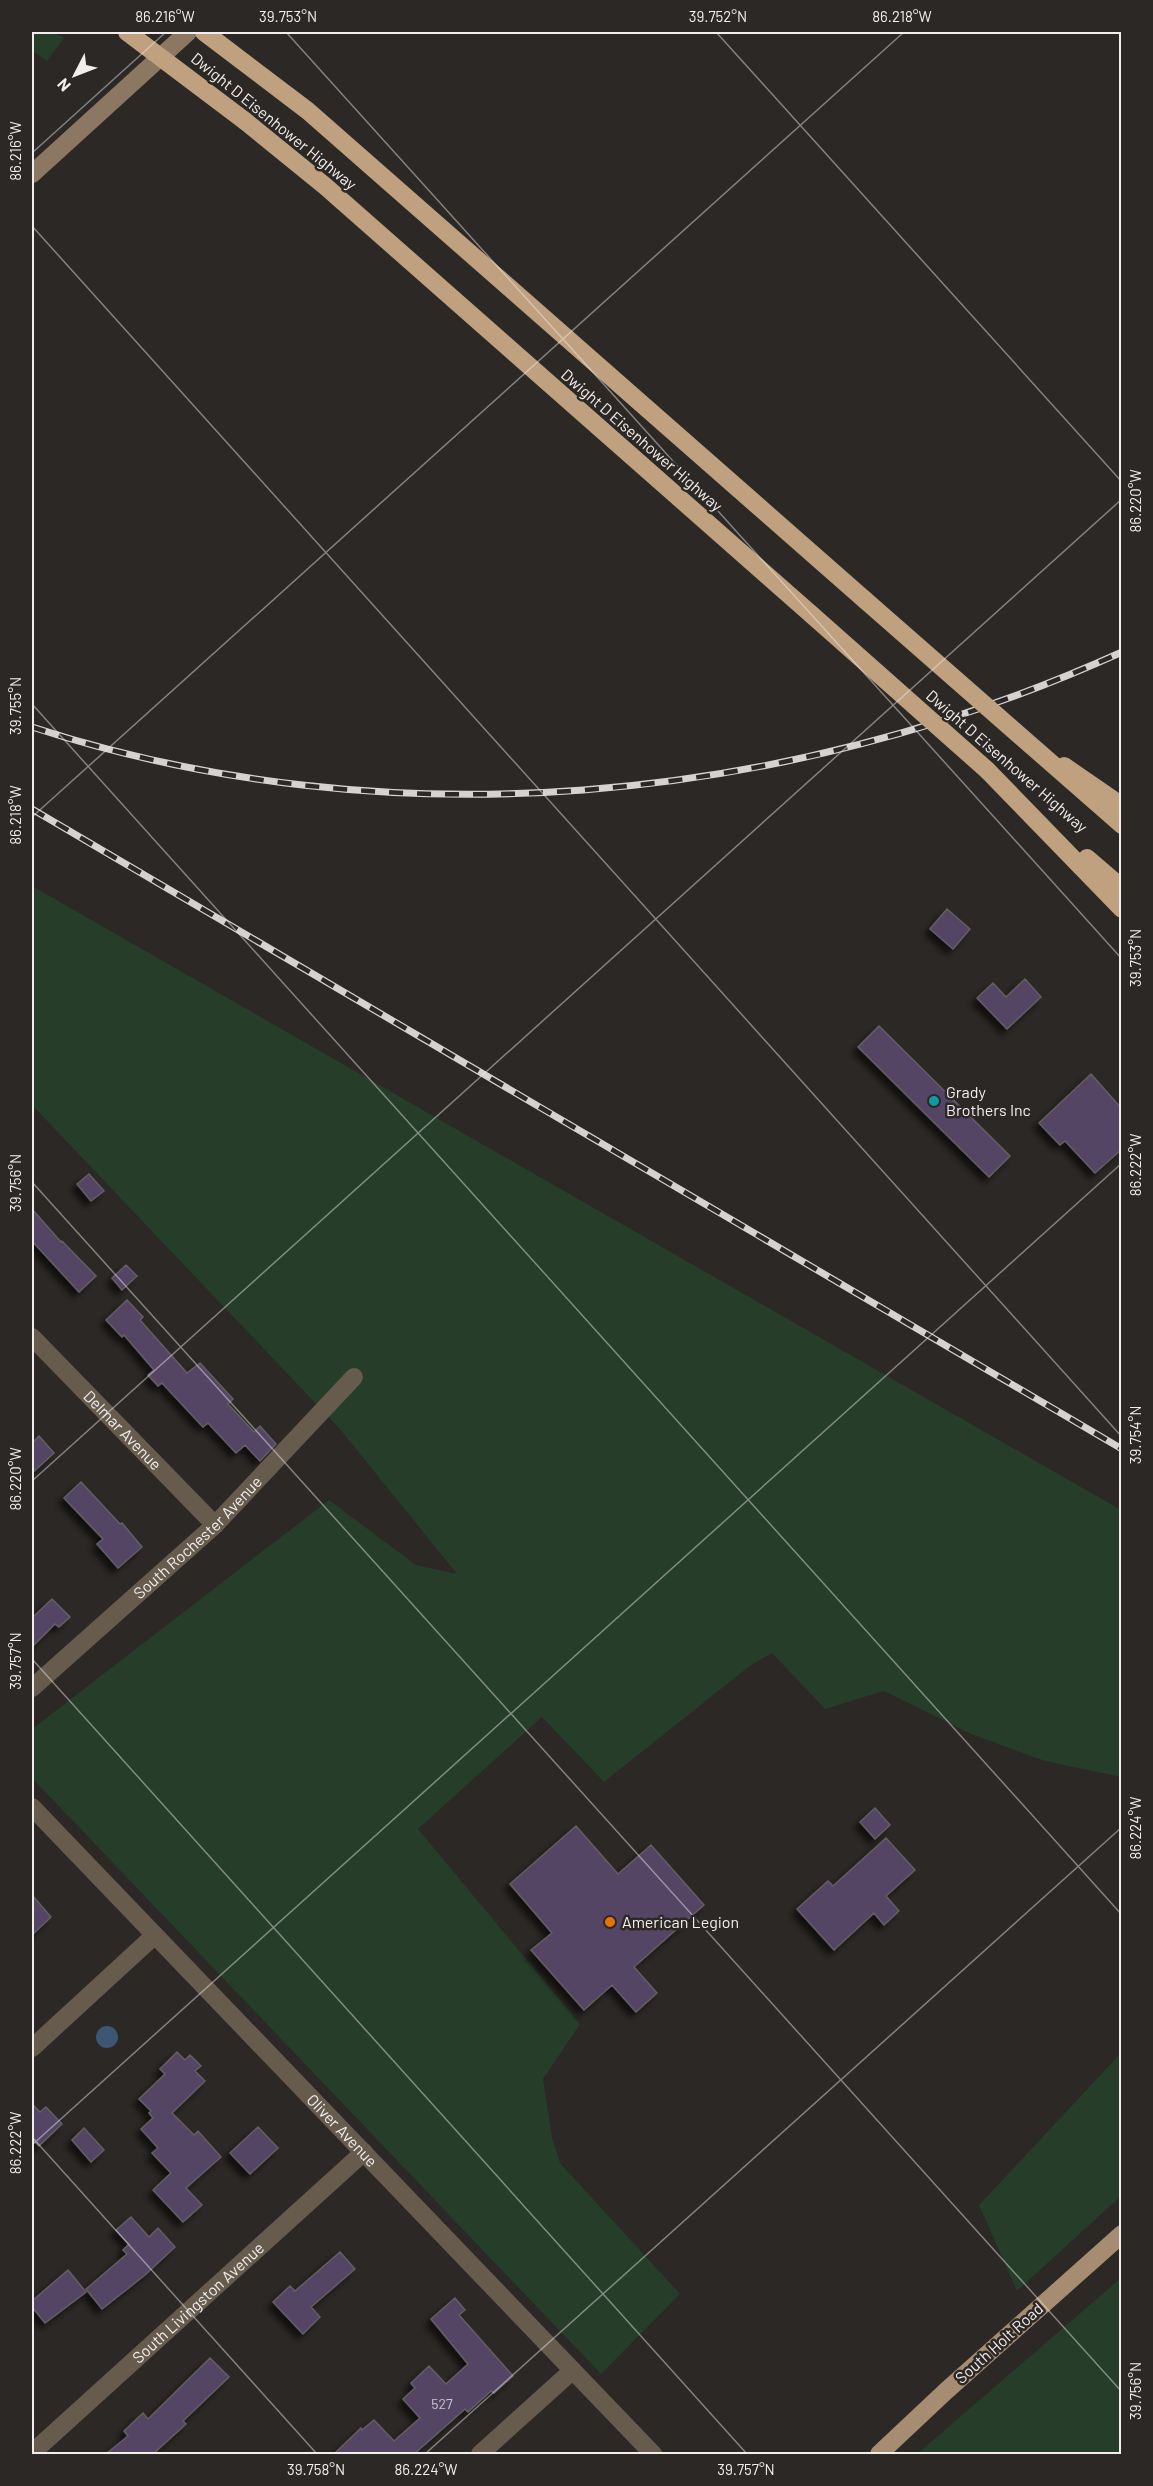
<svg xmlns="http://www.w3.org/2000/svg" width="1153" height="2486" viewBox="0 0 1153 2486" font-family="Barlow,sans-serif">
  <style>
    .green { fill: #253d29 }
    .water { fill: #3e5574 }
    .building { fill: #554465; stroke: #615f64; stroke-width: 1.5; filter: url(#shadow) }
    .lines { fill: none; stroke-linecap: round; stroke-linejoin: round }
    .street { stroke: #675b4e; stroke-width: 18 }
    .secondary { stroke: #8b7762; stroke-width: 18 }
    .primary { stroke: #a68d71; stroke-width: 18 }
    .highway { stroke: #bfa07f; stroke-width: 18 }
    .rail-casing { stroke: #d6d2d1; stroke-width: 7 }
    .rail { stroke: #2c2825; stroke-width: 4.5; stroke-dasharray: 14; stroke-linecap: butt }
    .highway-bridge { stroke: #bfa07f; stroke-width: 18 }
    .ticks { fill: none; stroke: #f1eeed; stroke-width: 1.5; stroke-opacity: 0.45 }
    .culture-dot { fill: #0f9aa8; stroke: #2c2825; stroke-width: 2 }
    .food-dot { fill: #e8710a; stroke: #2c2825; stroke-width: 2 }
    .labels { text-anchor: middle; stroke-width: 5; stroke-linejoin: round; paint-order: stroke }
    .number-label { font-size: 14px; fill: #cac4cb }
    .street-label { font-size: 16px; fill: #f1eeed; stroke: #2c2825 }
    .poi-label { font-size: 16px; fill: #f1eeed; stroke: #2c2825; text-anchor: start }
    .neatline { fill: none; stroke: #f1eeed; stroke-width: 2 }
    .ticks-label { font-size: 15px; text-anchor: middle; fill: #f1eeed }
  </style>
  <defs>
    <filter id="shadow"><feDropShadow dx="-5.5" dy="5.5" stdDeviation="3" flood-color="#0009"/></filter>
  </defs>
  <rect width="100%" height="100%" fill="#2c2825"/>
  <path class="green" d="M32,32H53L64,38L47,61L32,51Z
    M32,886L1121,1510V1777L1045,1761L971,1734L884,1691L825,1709L772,1653L751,1665L604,1782L542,1717L418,1829L580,2024L543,2079L552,2137L560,2163L680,2294L601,2374L32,1778V1729L329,1500L416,1565L457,1574L339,1428L32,1105Z
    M1121,2053V2196L1017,2291L979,2205Z
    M1121,2278V2454H917Z"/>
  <path class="water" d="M96 2037a11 11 0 1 1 22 0a11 11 0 1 1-22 0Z"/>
  <path class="building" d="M947,909L970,929L953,949L930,929Z
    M1025,979L1041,997L1007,1029L977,998L993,983L1006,997Z
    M879,1026L1010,1156L989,1177L858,1047Z
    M1091,1074L1122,1109V1149L1095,1173L1065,1141L1060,1145L1039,1123Z
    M89,1174L104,1191L91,1201L77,1184Z
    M32,1209L61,1242L62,1241L96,1276L79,1292L32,1241Z
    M126,1265L137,1276L122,1290L112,1278Z
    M127,1300L143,1317L140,1320L187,1373L200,1363L233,1399L228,1404L254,1432L260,1426L276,1444L260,1461L245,1445L236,1453L208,1423L203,1427L162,1383L158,1386L148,1375L154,1370L124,1335L122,1337L106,1320Z
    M39,1436L54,1453L32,1473V1443Z
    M81,1482L120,1524L122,1523L142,1547L118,1568L97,1544L103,1539L64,1498Z
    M52,1599L70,1617L59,1627L55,1624L32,1647V1618Z
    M875,1808L890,1825L875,1839L860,1822Z
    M576,1826L618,1874L651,1845L704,1905L634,1967L657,1993L636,2012L612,1985L584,2010L531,1950L552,1933L510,1884Z
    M886,1838L915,1870L886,1896L899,1911L884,1925L874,1913L834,1950L797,1909L828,1881L833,1886Z
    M32,1895L51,1917L32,1935Z
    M177,2052L185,2060L190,2055L201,2066L195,2071L205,2081L172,2113L194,2135L198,2131L221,2157L186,2188L202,2205L183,2222L153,2190L171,2173L152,2153L158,2148L141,2129L153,2118L149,2113L151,2111L139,2099L165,2074L160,2069Z
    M32,2104L40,2112L46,2107L62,2124L39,2146L32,2139Z
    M258,2127L278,2148L250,2174L230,2153Z
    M84,2128L104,2150L91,2162L72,2140Z
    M131,2217L149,2237L158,2228L175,2247L145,2275L102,2309L86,2289L127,2254L123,2250L129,2244L116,2230Z
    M340,2252L355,2269L311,2307L320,2317L303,2334L273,2302L290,2286L295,2291Z
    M68,2270L86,2292L45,2323L32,2307V2301Z
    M455,2298L465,2310L459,2315L513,2376L494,2393L491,2391L468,2412L465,2409L414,2454H334L361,2428L362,2430L374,2420L394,2441L420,2418L403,2399L415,2388L411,2383L429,2366L446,2384L468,2364L431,2319Z
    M210,2358L229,2377L183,2421L186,2424L153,2454H106L128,2436L124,2431L143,2413L148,2419Z"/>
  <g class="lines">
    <g class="street">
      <path id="s1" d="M32,1337L215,1525"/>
      <path id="s2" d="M32,1688L215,1525L354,1377"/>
      <path id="s3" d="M32,1807L653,2454"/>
      <path d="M32,2048L155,1935"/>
      <path id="s4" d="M32,2453L364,2152"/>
      <path d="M480,2454L572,2371"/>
    </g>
    <path class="secondary" d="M32,174L188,32"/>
    <path class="primary" d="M879,2454L946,2391L1122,2234"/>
    <path class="highway" d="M204,32L308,111L865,600
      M245,121L325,186L812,615
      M1064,766L1122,806
      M987,770L1122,909
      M1087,858L1122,888"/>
    <g class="rail-casing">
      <path id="rail" d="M32,727C387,842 784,805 1122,652
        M32,809L1122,1449"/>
    </g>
    <use href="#rail" class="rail"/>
    <path class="highway-bridge" d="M127,32L245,121
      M865,600L1122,825
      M812,615L987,770"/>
  </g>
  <path class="ticks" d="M286,32L1122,959M716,32L1122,482M32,153L166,32M32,226L1122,1437M32,704L1122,1915M32,817L904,32M32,1182L1122,2392M32,1481L1122,499M32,1659L747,2454M32,2137L317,2454M32,2145L1122,1163M425,2454L1122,1827"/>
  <circle class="culture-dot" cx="934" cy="1101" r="6"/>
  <circle class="food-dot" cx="610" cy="1922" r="6"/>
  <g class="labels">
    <g class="number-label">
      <text x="442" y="2409">527</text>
    </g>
    <g class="street-label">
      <text transform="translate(274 121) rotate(39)" y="6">Dwight D Eisenhower Highway</text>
      <text transform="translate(642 440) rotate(41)" y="6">Dwight D Eisenhower Highway</text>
      <text transform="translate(1007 761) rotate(41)" y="6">Dwight D Eisenhower Highway</text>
      <text dy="6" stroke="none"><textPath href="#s1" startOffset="130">Delmar Avenue</textPath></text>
      <text dy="6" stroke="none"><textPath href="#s2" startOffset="224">South Rochester Avenue</textPath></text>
      <text dy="6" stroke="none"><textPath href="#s3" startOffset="448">Oliver Avenue</textPath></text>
      <text dy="6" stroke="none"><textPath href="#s4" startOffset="224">South Livingston Avenue</textPath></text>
      <text transform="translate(999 2343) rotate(-42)" y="6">South Holt Road</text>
    </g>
    <g class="poi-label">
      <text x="946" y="1098">Grady<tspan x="946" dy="18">Brothers Inc</tspan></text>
      <text x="622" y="1928">American Legion</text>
    </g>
  </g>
  <rect width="1153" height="2486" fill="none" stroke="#2c2825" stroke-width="66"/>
  <g transform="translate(75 75) rotate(228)" stroke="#2c2825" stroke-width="4.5" paint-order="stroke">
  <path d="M0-4.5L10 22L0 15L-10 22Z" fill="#f1eeed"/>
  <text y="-9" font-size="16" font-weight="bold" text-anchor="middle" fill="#f1eeed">N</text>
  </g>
  <rect x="33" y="33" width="1087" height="2420" class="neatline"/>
  <g class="ticks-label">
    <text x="165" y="22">86.216°W</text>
    <text x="288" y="22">39.753°N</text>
    <text x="718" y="22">39.752°N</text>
    <text x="902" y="22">86.218°W</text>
    <text transform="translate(16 151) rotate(-90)" y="5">86.216°W</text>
    <text transform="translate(1136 501) rotate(-90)" y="5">86.220°W</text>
    <text transform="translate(16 706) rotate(-90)" y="5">39.755°N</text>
    <text transform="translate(16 815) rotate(-90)" y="5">86.218°W</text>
    <text transform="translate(1136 958) rotate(-90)" y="5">39.753°N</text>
    <text transform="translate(1136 1165) rotate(-90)" y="5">86.222°W</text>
    <text transform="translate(16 1183) rotate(-90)" y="5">39.756°N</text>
    <text transform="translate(1136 1435) rotate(-90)" y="5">39.754°N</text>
    <text transform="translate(16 1479) rotate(-90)" y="5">86.220°W</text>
    <text transform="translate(16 1661) rotate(-90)" y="5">39.757°N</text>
    <text transform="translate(1136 1828) rotate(-90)" y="5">86.224°W</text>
    <text transform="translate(16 2143) rotate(-90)" y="5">86.222°W</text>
    <text transform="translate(1136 2391) rotate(-90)" y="5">39.756°N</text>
    <text x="316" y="2475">39.758°N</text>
    <text x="426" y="2475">86.224°W</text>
    <text x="746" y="2475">39.757°N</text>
  </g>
</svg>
